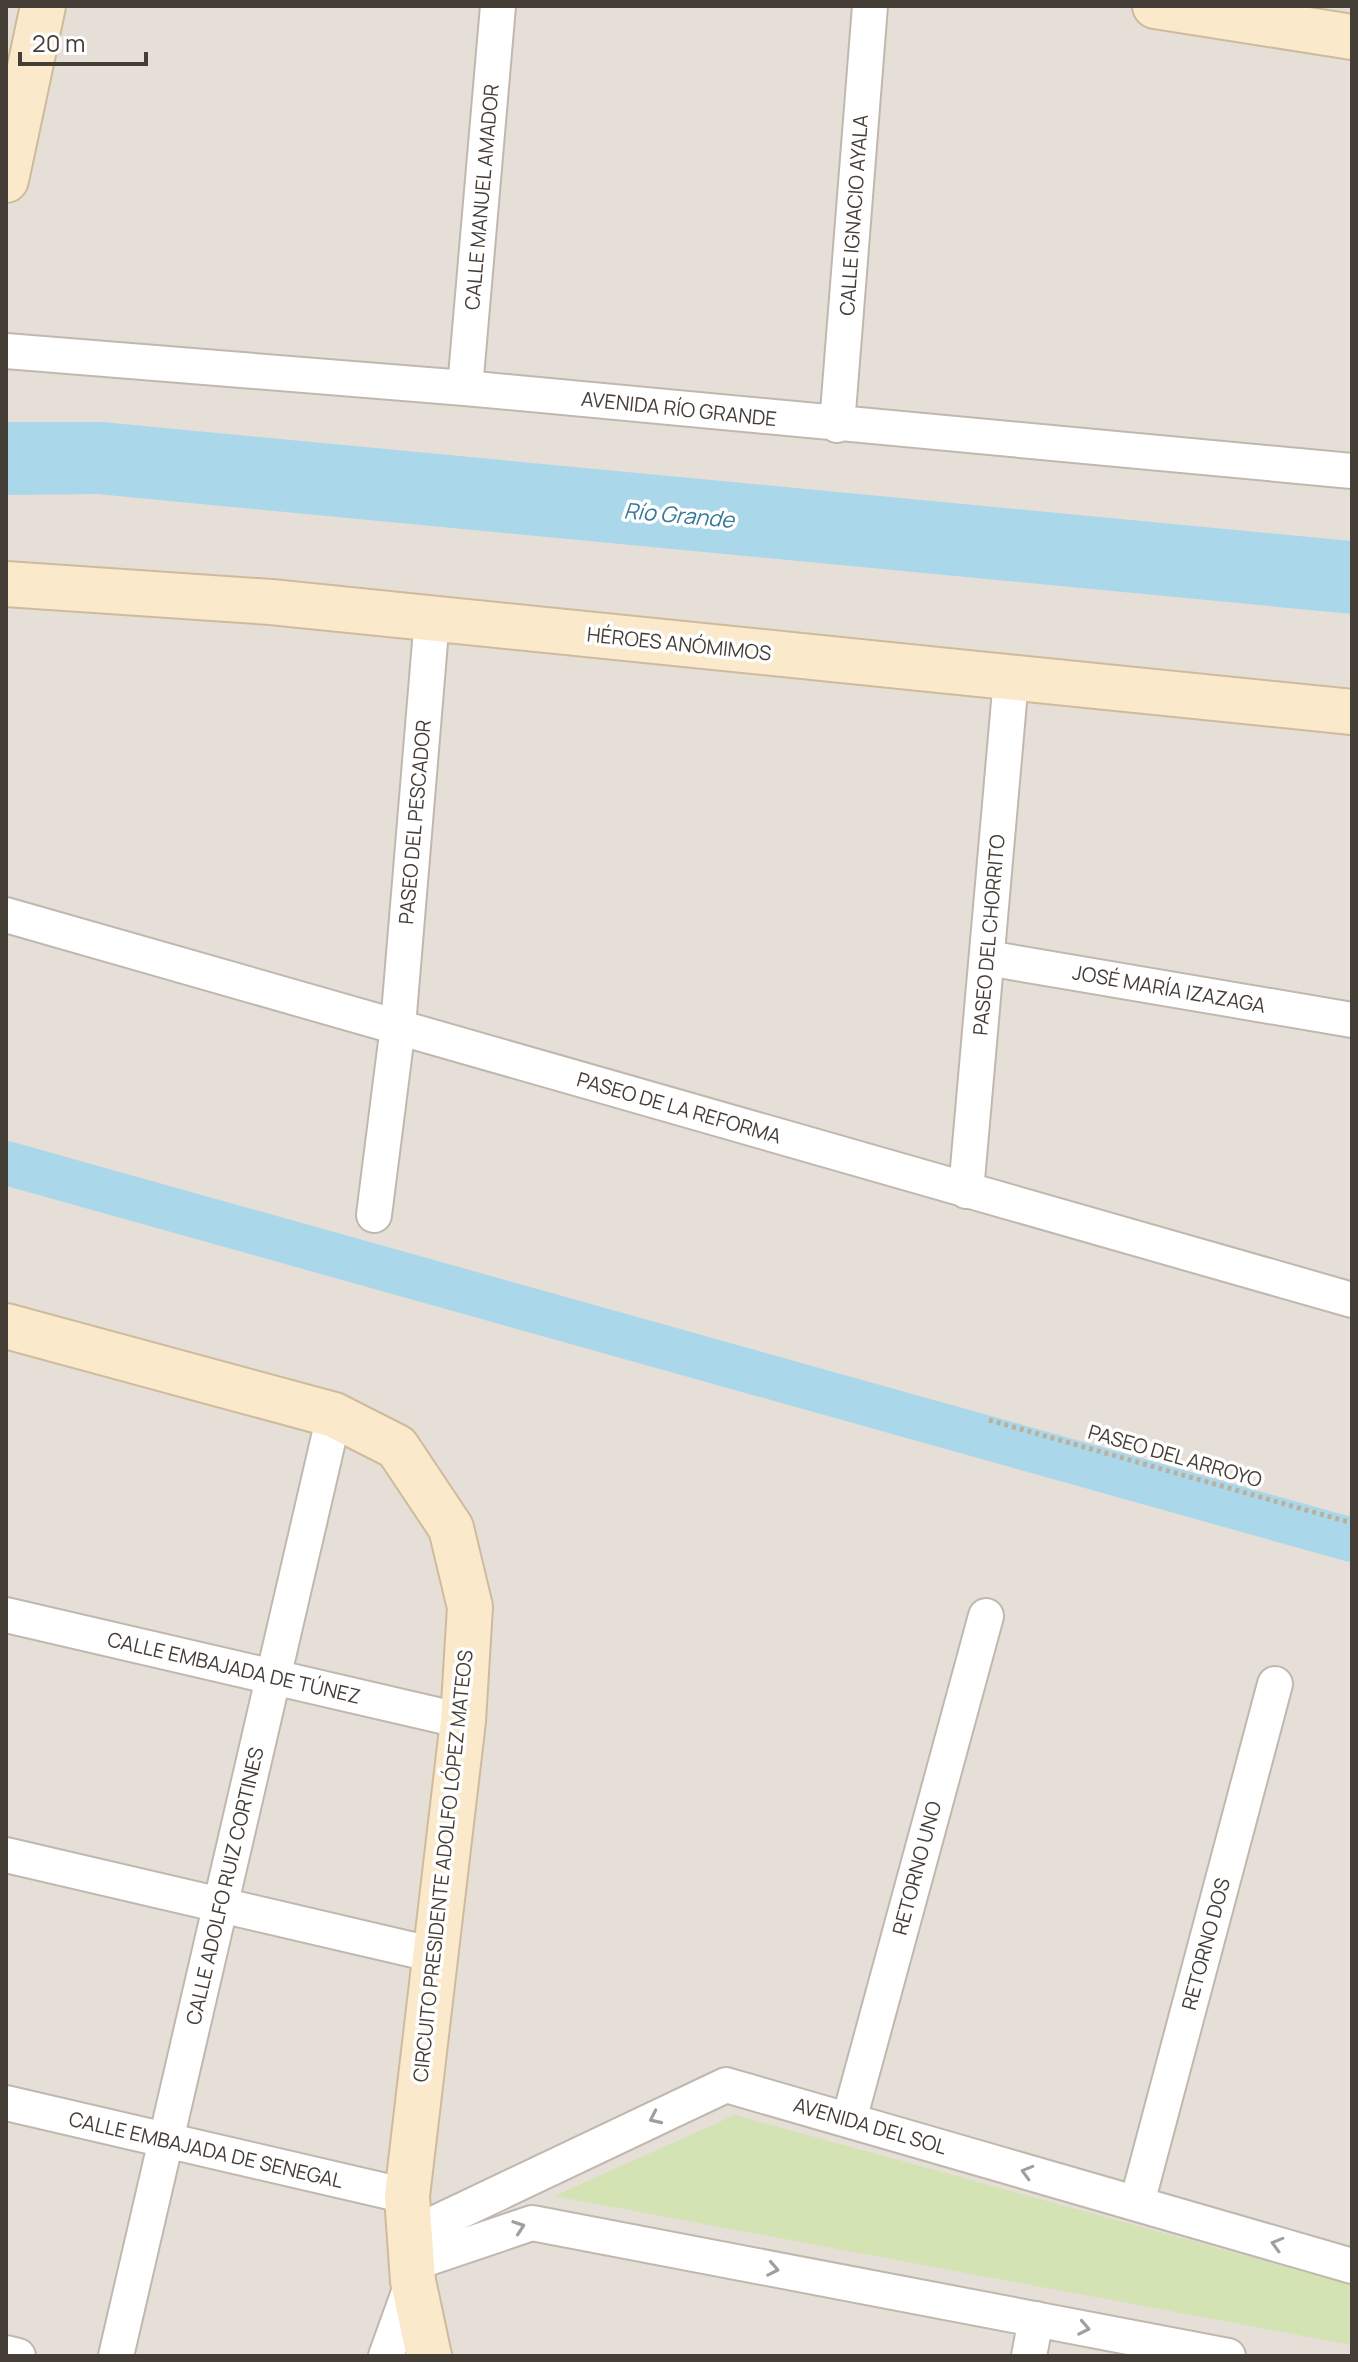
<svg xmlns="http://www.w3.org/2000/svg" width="1358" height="2362" viewBox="0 0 1358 2362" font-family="Manrope,sans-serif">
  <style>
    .residential { fill: #e6dfd7 }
    .green { fill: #d3e3b4 }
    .water { fill: #aad7ea }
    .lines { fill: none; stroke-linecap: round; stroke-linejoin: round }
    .canal { stroke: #aad7ea; stroke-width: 44 }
    .street-casing { stroke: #c0b8ae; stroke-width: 38 }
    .secondary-casing { stroke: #cebb9b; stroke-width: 48 }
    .path { stroke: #bdaf9e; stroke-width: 5; stroke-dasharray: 4 4; stroke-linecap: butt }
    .street { stroke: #fff; stroke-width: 34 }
    .secondary { stroke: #fae9cb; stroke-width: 44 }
    .oneway { stroke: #a29e9b }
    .labels { text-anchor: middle; stroke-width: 7; stroke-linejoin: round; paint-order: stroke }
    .street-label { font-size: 20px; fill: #453e37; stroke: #fff }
    .water-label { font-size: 22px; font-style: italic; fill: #367998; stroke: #fff }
  </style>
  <rect width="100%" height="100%" fill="#f2eee8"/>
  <path class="residential" d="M6,6H1352V2356H6Z"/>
  <path class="green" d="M735,2115L1352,2285V2345L554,2196Z"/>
  <path class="water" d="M6,422H102L1352,541V614L97,494L6,495Z"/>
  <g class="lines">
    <path class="canal" d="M6,1163L1352,1540"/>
    <g class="street-casing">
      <path id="street" d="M6,351L465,388L1352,471
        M465,388L498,6
        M837,425L870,6
        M6,915L1352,1300
        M987,958L1352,1020
        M966,1191L1011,679
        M374,1215L398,1026L432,618
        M6,1615L463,1721
        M6,1855L435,1955
        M6,2103L407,2196
        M849,2120L986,1616
        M1137,2203L1275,1684
        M408,2236L726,2085L1352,2266
        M411,2264L532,2223L1228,2356
        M6,2353L18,2356
        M116,2356L334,1415
        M386,2356L413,2281
        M1029,2356L1036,2319"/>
    </g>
    <g class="secondary-casing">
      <path id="secondary" d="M1155,6L1352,37
        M6,180L43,6
        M6,584L271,602L1352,712
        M6,1326L334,1415L397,1447L451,1528L470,1607L463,1721L407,2196L413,2281L429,2356"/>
    </g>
    <path class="path" d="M989,1420L1352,1523"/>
    <use href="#street" class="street"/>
    <use href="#secondary" class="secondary"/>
  </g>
  <defs><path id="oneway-chevron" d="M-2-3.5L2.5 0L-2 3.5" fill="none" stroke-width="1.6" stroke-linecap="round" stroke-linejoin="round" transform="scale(2)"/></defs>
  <g class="oneway">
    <use href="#oneway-chevron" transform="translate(655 2118) rotate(155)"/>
    <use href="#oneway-chevron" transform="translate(1027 2172) rotate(-164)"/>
    <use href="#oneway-chevron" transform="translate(519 2227) rotate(-19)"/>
    <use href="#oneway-chevron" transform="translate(1277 2244) rotate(-164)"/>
    <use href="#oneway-chevron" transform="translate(773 2269) rotate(11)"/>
    <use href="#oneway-chevron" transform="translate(1084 2328) rotate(11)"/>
  </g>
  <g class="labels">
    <g class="street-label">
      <text transform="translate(482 197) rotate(-85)" y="7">CALLE MANUEL AMADOR</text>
      <text transform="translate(854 215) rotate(-86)" y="7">CALLE IGNACIO AYALA</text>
      <text transform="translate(679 409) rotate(6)" y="7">AVENIDA RÍO GRANDE</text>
      <text transform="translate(679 644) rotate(6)" y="7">HÉROES ANÓMIMOS</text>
      <text transform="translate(415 822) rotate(-85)" y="7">PASEO DEL PESCADOR</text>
      <text transform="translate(989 935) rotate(-85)" y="7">PASEO DEL CHORRITO</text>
      <text transform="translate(1169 989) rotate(10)" y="7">JOSÉ MARÍA IZAZAGA</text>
      <text transform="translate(679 1108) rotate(16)" y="7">PASEO DE LA REFORMA</text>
      <text transform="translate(1175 1456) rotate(16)" y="7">PASEO DEL ARROYO</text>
      <text transform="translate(234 1668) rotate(13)" y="7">CALLE EMBAJADA DE TÚNEZ</text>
      <text transform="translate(443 1866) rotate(-84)" y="7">CIRCUITO PRESIDENTE ADOLFO LÓPEZ MATEOS</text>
      <text transform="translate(917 1868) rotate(-75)" y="7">RETORNO UNO</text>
      <text transform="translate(225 1886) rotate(-77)" y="7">CALLE ADOLFO RUIZ CORTINES</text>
      <text transform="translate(1206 1944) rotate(-75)" y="7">RETORNO DOS</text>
      <text transform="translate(870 2126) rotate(16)" y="7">AVENIDA DEL SOL</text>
      <text transform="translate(206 2150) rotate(13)" y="7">CALLE EMBAJADA DE SENEGAL</text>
    </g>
    <g class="water-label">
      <text transform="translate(679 515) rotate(5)" y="8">Río Grande</text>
    </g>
  </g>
  <rect width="1358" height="2362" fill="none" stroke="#453e37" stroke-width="16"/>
  <path d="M20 52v12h126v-12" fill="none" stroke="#453e37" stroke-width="4"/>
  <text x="32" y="52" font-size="24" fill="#453e37" stroke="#ffffff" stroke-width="6" paint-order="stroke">20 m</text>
</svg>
